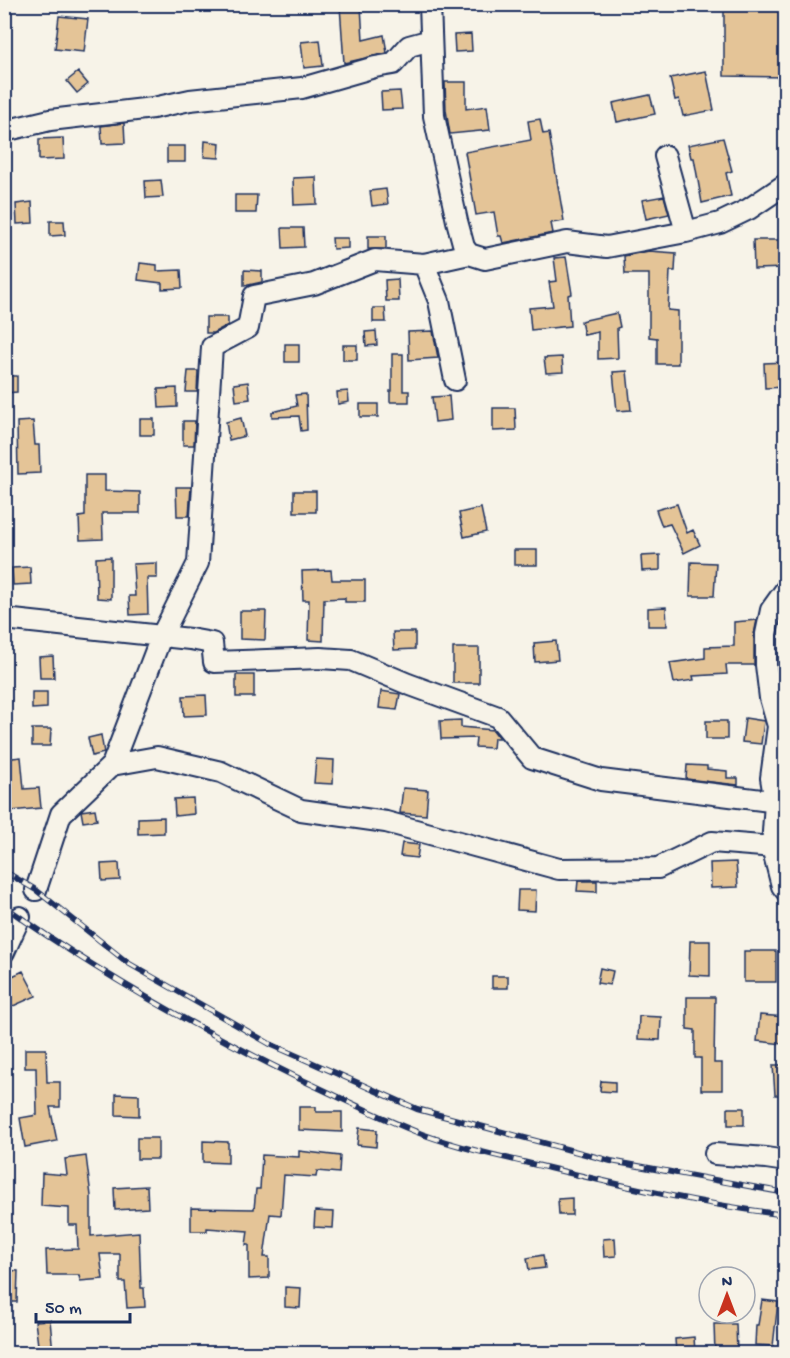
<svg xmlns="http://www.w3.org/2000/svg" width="790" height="1358" viewBox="0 0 790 1358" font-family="'Gochi Hand',sans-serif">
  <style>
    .building { fill: #e4c497; stroke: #1b2f5e; stroke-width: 1.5 }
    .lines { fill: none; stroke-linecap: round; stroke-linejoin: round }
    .minor-casing { stroke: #1b2f5e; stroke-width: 24 }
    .minor { stroke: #f7f3e8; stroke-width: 20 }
    .rail-casing { stroke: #1b2f5e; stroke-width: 6 }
    .rail { stroke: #f7f3e8; stroke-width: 4; stroke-dasharray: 11; stroke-linecap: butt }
  </style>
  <rect width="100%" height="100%" fill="#f7f3e8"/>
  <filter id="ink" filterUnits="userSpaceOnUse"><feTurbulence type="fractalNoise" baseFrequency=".0167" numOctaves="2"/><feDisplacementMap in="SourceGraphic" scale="12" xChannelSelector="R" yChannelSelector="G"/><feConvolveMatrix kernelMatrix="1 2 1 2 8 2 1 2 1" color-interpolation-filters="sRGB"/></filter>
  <g filter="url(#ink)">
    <path class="building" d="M724,4H786V77L724,76Z
      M340,6H361L363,40L384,35L387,53L344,63Z
      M59,16L88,19L84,52L55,49Z
      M471,34L472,51L455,52L454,35Z
      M320,40L323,66L304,68L301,42Z
      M706,71L714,110L683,116L679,99L675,100L670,78Z
      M78,72L88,84L77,93L67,81Z
      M445,82H466V109L487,106L490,130L450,134L446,110Z
      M400,91L402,109L382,110L381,92Z
      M650,95L655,114L617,122L613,103Z
      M540,119L543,134L549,133L564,221L551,223L553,233L503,243L501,236H498L494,212L476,215L465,152L531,140L528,121Z
      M124,123L125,143L102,144L101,126Z
      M63,138L64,159L39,160V139Z
      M723,138L732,171L726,173L731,196L702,203L694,158H691L688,145Z
      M205,141L220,143L219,158L204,157Z
      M167,146H185V162H167Z
      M316,177L317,204L294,205L293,178Z
      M161,180L163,197L146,198L145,181Z
      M386,189L388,204L372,206L370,191Z
      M235,195H257L256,213H235Z
      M664,196L669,214L646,219L642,200Z
      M32,202L33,223L17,224L16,204Z
      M50,221H64L65,235L50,236Z
      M282,228H303L304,247L283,248Z
      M368,236H386V249H368Z
      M332,238H348V248L333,249Z
      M753,240H784L785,268L754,269Z
      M649,251L676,253L675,271H670L668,310L678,311V364H657V338L649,337V274H625L624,256Z
      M566,257L572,294L568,295L570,326L531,330L529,308L553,306L549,282L557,281L554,258Z
      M140,263L157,265V271L181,270L182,288L162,289V283L138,280Z
      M244,270L262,271V282L244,286Z
      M398,279L399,301H386L385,280Z
      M373,308H385L386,322H373Z
      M617,313L620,327L617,328L618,358L598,359V332L584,335L581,321Z
      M206,317H228V325L213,333H206Z
      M376,331L377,345L366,346L365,332Z
      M433,331L438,358L409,360L408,332Z
      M285,344H299V362H285Z
      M343,345H357V360H343Z
      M392,354H403V391H409V402H390V391H392Z
      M562,357L563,372L546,373L544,358Z
      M786,362V387L765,388L764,363Z
      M188,371H198L197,392H186Z
      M627,371L631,410L617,411L613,372Z
      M4,376H17V392L4,393Z
      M248,382L250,399L236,401L234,384Z
      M177,388V407L159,408L158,389Z
      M348,391L349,402L338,404L337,392Z
      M306,394L307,430L301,431L299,416L272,417V412L297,406L295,395Z
      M449,396L451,420L435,422L432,397Z
      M360,404H378V417H360Z
      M493,408H515L516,430L493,431Z
      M241,418L245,436L229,440L226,422Z
      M140,419H154V435H140Z
      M33,421L35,445H39L40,473L18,474L17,422Z
      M183,421H195L194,445H183Z
      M85,475H105V491L140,492V513H102L103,539L80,540L79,517L85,516Z
      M176,487H191L189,516H177Z
      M294,491H316V512H294Z
      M677,504L687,533L693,530L700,545L684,553L670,524L662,526L656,510Z
      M481,508L486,532L464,537L459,513Z
      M514,550H537V565H514Z
      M660,555V570L642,571L641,556Z
      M111,557V599L97,598L96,558Z
      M691,562L716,563L714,596H690Z
      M157,563V578H147L148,614L130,615L129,596H135L133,564Z
      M30,567L31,584L13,585L12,568Z
      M331,570L332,580H365V602H345V598L324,599L323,641L308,640L309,600H303L302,571Z
      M666,607L667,626H648V608Z
      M240,611H266L265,640L240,639Z
      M757,620L754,634V665H726L727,674L693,676L694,680L674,683L670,663L705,658V647L734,646V622Z
      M393,632H415V649L394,650Z
      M556,641L558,660L535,662L534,643Z
      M453,648H479V683H453Z
      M53,656L54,678H40L39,657Z
      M778,663H786V690H781Z
      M236,675H254V697H236Z
      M381,691L400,694L397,710L379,708Z
      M32,692H47V708L32,709Z
      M206,695L207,715L184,716L183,696Z
      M745,718L764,721L761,744L742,742Z
      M461,720V727L493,730L499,738H494L493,748L475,747L476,738L441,739L440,721Z
      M706,721H727V739H706Z
      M32,729H51L50,746H32Z
      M101,735L104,753L92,756L88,738Z
      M21,757L24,789L39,788L41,808L11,811L9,783H4V759Z
      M316,759L334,760L333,784L314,783Z
      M687,765L707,766V769L727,771V778H738V785L686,779Z
      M403,788L428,790L426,815L400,813Z
      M193,798L194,814L175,816L174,799Z
      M95,809L97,820L83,822L81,811Z
      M164,817V833L138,834V818Z
      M402,843L419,845L417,858L400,856Z
      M736,862L738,887L711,888L710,863Z
      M119,863L120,880L102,881L101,864Z
      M578,881H597V892L577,891Z
      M518,890H536L535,911L517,910Z
      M690,941H710V976L689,975Z
      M744,951H776V982H744Z
      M600,968L613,971L610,985L597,983Z
      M23,971L36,996L4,1010V980Z
      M492,976H508V988H492Z
      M687,997H715L714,1063H722V1090H701V1058H695V1030L687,1029Z
      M760,1015L786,1017L783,1044L757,1041Z
      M639,1016L661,1017L660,1040L638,1039Z
      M25,1049H46L47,1082H60V1107H50L57,1141L25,1147L20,1118L37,1115L36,1068H25Z
      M773,1065H786V1095H775Z
      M601,1081L615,1082V1092L600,1091Z
      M116,1094L139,1095V1116L116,1115Z
      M299,1107H316V1112H342V1132L299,1130Z
      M728,1108H744V1125H728Z
      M359,1128L377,1130L376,1147L357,1145Z
      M137,1138H158V1159H137Z
      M203,1141L228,1142V1163L203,1162Z
      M299,1151L340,1156L339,1173L317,1171L316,1177L284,1175L281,1215L270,1214L264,1257H269V1278L249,1279V1245H246L248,1231L207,1228V1231H191V1208L254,1209L256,1189H260L262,1155L299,1157Z
      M86,1156L91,1196V1236L139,1232L141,1288H144L145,1307L127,1308L125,1282H120V1254H100L103,1279L80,1281L79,1275H47L46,1250L78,1249L77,1225H69V1208L41,1206L42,1173L67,1175L65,1159Z
      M147,1186L148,1208L115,1210L114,1188Z
      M572,1198V1215H559L558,1199Z
      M315,1211L334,1212L333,1228L314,1227Z
      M615,1238L616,1256L604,1257L603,1239Z
      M543,1255L545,1268L529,1270L527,1258Z
      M4,1270L18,1271L17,1302H4Z
      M285,1287L301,1288L300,1308L285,1307Z
      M762,1300L778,1302L773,1346L755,1345L756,1325H758Z
      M50,1320L53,1353H39L35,1321Z
      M714,1324H736L737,1353H715Z
      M694,1337L695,1353H676L675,1339Z"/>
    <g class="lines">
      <g class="minor-casing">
        <path id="minor" d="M430,4L434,116L457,221L464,247L469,254L485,259L567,242L607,247L686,232L720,223L749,209L786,184
          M4,131L50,120L153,108L190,100L302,88L375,67L393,64L409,46L431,40
          M665,156L686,232
          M424,264L439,301L455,380
          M786,589L771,610L766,634V665L770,698L778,726L771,778L775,802L772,847L782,886L786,891
          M4,619L190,639L212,643L214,662L320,658L351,660L408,684L498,717L532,758L601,780L786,803
          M112,765L157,757L221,772L301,810L386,822L559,869L658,868L712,842L786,848
          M36,890L61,814L112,765L161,637L198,563L212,347L248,328L254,296L314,284L375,260L424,264L469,254
          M4,952L20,917
          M715,1154L766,1158L786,1161"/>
      </g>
      <use href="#minor" class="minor"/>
      <g class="rail-casing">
        <path id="rail" d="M4,871L36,890L128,963L270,1044L417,1109L611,1161L786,1193
          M4,906C97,972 196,1028 298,1078C339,1097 380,1118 422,1134C463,1149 507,1158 549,1168C627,1187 706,1205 786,1215"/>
      </g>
      <use href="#rail" class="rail"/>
    </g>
  </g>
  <rect width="790" height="1358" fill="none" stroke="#f7f3e8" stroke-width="24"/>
  <rect x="12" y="12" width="766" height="1334" fill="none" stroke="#1b2f5e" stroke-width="2" filter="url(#ink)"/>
  <g transform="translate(727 1295)"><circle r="28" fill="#f7f3e8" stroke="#9fa5b1" stroke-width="1.5"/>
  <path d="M0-4.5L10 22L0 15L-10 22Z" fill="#c8321e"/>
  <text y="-9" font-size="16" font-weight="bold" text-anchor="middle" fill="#1b2f5e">N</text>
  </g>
  <path d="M36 1313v9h94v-9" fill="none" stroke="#1b2f5e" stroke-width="3"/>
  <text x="45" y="1313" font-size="18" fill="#1b2f5e" stroke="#f7f3e8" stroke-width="4.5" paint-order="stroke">50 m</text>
</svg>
